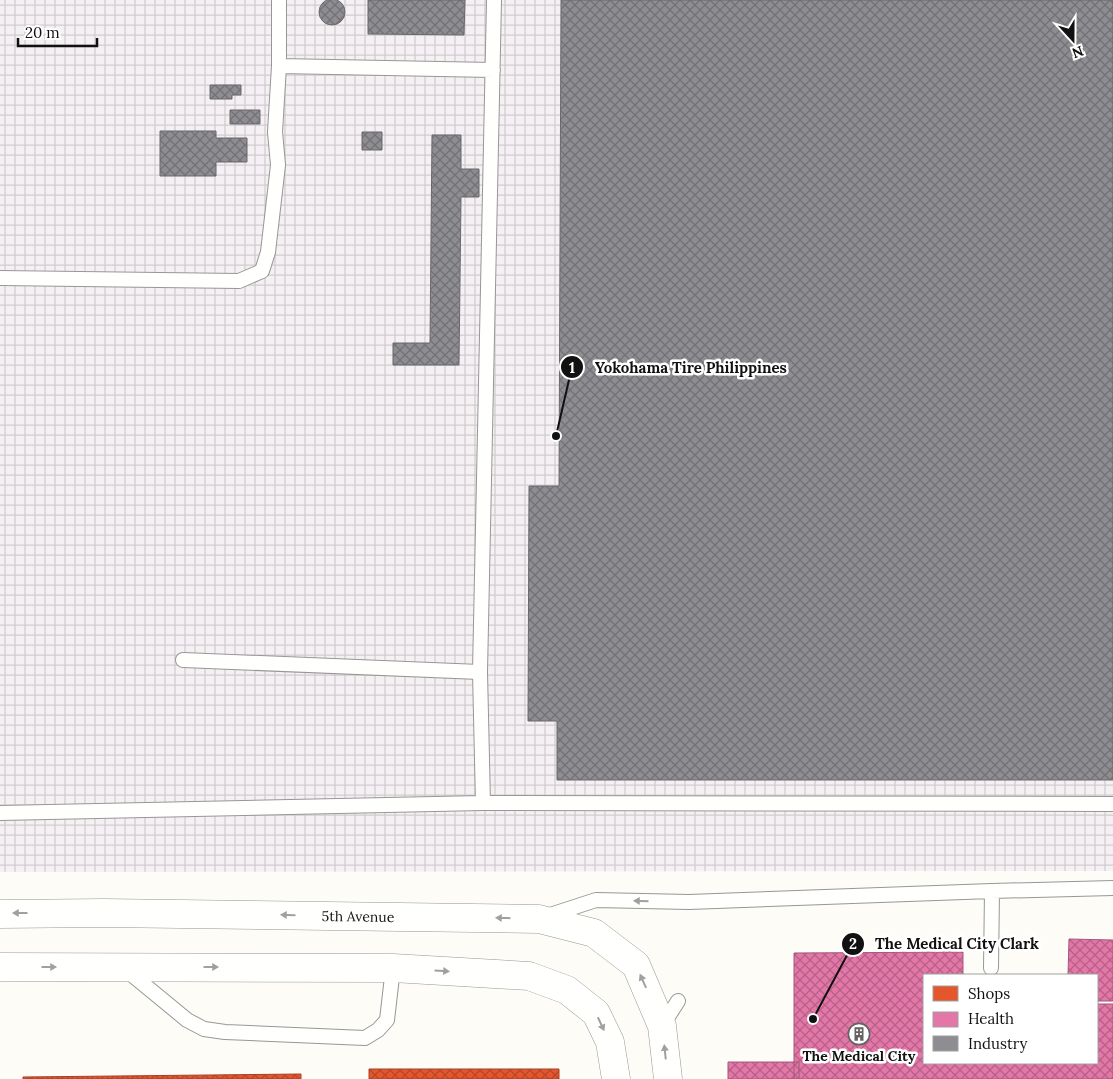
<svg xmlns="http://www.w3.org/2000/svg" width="1113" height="1079" viewBox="0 0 1113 1079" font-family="Lora,serif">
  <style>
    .industrial { fill: url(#industrial-grid) }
    .shops { fill: url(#shops-cross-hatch); stroke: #a54225 }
    .health { fill: url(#health-cross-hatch); stroke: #a4587b }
    .industry { fill: url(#industry-cross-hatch); stroke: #68686b }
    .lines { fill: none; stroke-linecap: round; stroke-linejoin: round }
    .service-casing { stroke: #979795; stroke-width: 16 }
    .minor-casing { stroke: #979795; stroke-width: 29 }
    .service { stroke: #fffffe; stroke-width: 14 }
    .minor { stroke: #fffffe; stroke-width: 28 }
    .oneway { fill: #a0a09f }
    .labels { text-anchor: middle; stroke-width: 5; stroke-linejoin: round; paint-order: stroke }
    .street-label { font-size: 14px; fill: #111; stroke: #fff }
    .poi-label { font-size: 14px; font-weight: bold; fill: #111; stroke: #fff }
    .leader { fill: none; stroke: #111; stroke-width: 2 }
    .callout-dot { fill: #111; stroke: #fff; stroke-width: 2 }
    .mark-label { font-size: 15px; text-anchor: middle; font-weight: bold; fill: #fff }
    .callout-label { font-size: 15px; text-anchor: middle; font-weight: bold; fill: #111; stroke: #fff; stroke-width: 5; stroke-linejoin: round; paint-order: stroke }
  </style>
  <defs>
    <pattern id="industrial-grid" width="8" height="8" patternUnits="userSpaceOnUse" patternTransform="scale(1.25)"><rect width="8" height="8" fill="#f5f0f3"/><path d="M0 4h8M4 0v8" fill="none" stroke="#d1cdcf"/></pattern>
    <pattern id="shops-cross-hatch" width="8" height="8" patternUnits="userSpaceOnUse" patternTransform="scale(1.25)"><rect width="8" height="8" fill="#e4572e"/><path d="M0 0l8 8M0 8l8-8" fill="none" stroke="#b74726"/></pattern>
    <pattern id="health-cross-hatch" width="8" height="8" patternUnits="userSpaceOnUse" patternTransform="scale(1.25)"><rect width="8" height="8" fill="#e377a8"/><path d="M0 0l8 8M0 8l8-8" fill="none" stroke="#b76087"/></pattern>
    <pattern id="industry-cross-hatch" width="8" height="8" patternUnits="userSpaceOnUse" patternTransform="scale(1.25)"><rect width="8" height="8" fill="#8d8d92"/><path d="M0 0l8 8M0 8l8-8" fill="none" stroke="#727276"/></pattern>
  </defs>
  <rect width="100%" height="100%" fill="#fdfcf7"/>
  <path class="industrial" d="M0,0H1113V871L0,872Z"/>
  <path class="shops" d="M369,1069H559V1079H369Z
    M301,1074V1079H23V1077Z"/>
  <path class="health" d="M1069,939L1113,940V1001H1097V975H1068Z
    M963,952V975H924V1063H1097V1004H1113V1079H794V953Z
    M728,1062H799V1079H728Z"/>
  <path class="industry" d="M319 12a13 13 0 1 1 26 0a13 13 0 1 1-26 0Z
    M368,0H465L464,35L368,34Z
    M561,0H1113V780H557V721H528L529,486H559Z
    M210,85H241V95H232V99H210Z
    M230,110H260V124H230Z
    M160,131H216V138H247V162H216V176H160Z
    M362,132H382V150H362Z
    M432,135H461V169H479V197H461L459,365H393V343H430Z"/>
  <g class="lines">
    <g class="service-casing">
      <path id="service" d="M279,0V66L493,70
        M0,278L239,281L262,271L268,252L278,165L275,132L279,66
        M183,660L480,672
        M483,803L480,672L494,0
        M0,813L483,803L1113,804
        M547,916L596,900L689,902L992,891L1113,888
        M991,968L992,891
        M125,969L187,1020L204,1029L225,1032L365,1038L378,1030L387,1020L393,968
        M662,1026L678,1001"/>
    </g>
    <g class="minor-casing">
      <g id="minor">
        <path id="s1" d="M0,914L104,913L539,919L594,933L636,965L662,1026L668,1079"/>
        <path d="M0,967L393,968L529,976L567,990L596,1013L610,1042L616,1079"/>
      </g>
    </g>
    <use href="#service" class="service"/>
    <use href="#minor" class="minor"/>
  </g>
  <defs><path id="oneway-solid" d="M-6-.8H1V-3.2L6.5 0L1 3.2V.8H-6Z" transform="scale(1.25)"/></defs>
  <g class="oneway">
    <use href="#oneway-solid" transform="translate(641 901) rotate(-179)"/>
    <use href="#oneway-solid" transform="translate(20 913) rotate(180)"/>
    <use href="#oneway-solid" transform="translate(288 915) rotate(-179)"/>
    <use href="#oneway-solid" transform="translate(503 918) rotate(-179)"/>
    <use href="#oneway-solid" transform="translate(49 967)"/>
    <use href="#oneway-solid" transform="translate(211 967)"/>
    <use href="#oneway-solid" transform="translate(442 971) rotate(3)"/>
    <use href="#oneway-solid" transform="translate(643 981) rotate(-114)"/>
    <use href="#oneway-solid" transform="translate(601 1024) rotate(65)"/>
    <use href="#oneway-solid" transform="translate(665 1052) rotate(-96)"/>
  </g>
  <defs>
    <g id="building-ring" transform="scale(1.125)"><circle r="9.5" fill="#fff" stroke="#646362" stroke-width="1.5"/><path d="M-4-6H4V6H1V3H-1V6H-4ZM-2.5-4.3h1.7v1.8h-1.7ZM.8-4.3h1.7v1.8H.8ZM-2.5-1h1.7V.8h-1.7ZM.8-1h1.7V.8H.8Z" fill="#646362"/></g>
  </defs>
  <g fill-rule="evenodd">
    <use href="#building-ring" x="859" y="1034"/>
  </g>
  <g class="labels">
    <g class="street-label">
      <text dy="5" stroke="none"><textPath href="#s1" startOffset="358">5th Avenue</textPath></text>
    </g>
    <g class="poi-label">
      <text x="859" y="1061">The Medical City</text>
    </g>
  </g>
  <path class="leader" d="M556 436L572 367M813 1019L853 944"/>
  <g class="callout-dot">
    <circle cx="556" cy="436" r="5"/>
    <circle cx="813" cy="1019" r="5"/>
    <circle cx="572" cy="367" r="12"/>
    <circle cx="853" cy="944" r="12"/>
  </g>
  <g class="mark-label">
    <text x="572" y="373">1</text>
    <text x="853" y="949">2</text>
  </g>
  <g class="callout-label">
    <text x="691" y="373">Yokohama Tire Philippines</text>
    <text x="957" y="949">The Medical City Clark</text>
  </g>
  <rect x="923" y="974" width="175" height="90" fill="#ffffff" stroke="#a0a0a0"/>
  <rect x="933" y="986" width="25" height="15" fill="#e4572e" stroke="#a0a0a0"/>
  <text x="968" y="999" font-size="15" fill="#111111">Shops</text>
  <rect x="933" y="1012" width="25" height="15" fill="#e377a8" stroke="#a0a0a0"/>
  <text x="968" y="1024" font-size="15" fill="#111111">Health</text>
  <rect x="933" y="1036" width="25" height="15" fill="#8d8d92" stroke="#a0a0a0"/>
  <text x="968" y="1049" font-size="15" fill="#111111">Industry</text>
  <g transform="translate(1073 40) rotate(159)" stroke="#ffffff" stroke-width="4" paint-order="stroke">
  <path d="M0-4L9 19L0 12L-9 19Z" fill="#111111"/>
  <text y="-8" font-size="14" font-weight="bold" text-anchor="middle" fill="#111111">N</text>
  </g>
  <path d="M18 38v8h79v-8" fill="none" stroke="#111111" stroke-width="2.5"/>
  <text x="25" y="38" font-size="15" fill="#111111" stroke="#ffffff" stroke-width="4" paint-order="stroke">20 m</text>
</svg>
